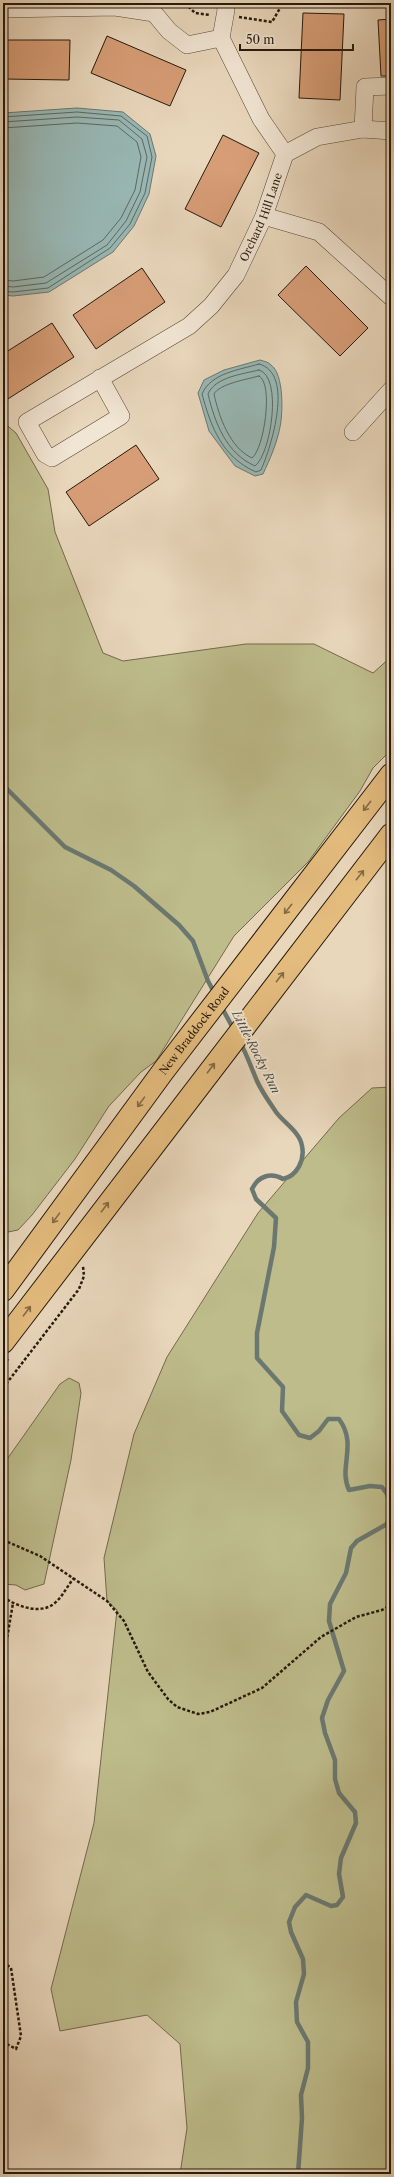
<svg xmlns="http://www.w3.org/2000/svg" width="394" height="2177" viewBox="0 0 394 2177" font-family="'Libre Caslon Text',serif">
  <style>
    .green { fill: #bebc8b; stroke: #726a4b }
    .water { fill: #98b8b5; stroke: #6a7871 }
    .lines { fill: none; stroke-linecap: round; stroke-linejoin: round }
    .shore { stroke: #5e6860; stroke-width: 1 }
    .stream { stroke: #6a7871; stroke-width: 4.5 }
    .building { fill: #d79d76; stroke: #25190b }
    .minor-casing { stroke: #564837; stroke-width: 18 }
    .major-casing { stroke: #25190b; stroke-width: 24 }
    .path { stroke: #25190b; stroke-width: 2.5; stroke-dasharray: 3 2; stroke-linecap: butt }
    .minor { stroke: #f1e5d3; stroke-width: 17 }
    .major { stroke: #e4bc7e; stroke-width: 22 }
    .oneway { stroke: #846a44 }
    .labels { text-anchor: middle; stroke-width: 3.5; stroke-linejoin: round; paint-order: stroke }
    .street-label { font-size: 11px; fill: #25190b; stroke: #f1e5d3 }
    .water-label { font-size: 12px; font-style: italic; fill: #4d5146; stroke: #f1e5d3 }
  </style>
  <rect width="100%" height="100%" fill="#e9d7bc"/>
  <filter id="stains"><feTurbulence type="fractalNoise" baseFrequency=".005" numOctaves="4"/><feColorMatrix values="0 0 0 0 .2 0 0 0 0 .09 0 0 0 0 .02 0 0 0 .5 -.17"/></filter>
  <radialGradient id="worn" r=".72"><stop offset=".6" stop-color="#630" stop-opacity="0"/><stop offset="1" stop-color="#630" stop-opacity=".3"/></radialGradient>
  <path class="green" d="M3,422L16,433L48,489L55,532L103,653L123,661L246,644H314L373,673L391,657V750L373,768L360,791L308,862L234,936L156,1061L141,1072L109,1106L75,1159L32,1215L18,1230L3,1233Z
    M391,1087V2174H180L187,2128L180,2044L147,2015L60,2031L51,1989L94,1823L117,1610L107,1601L104,1558L134,1434L167,1357L258,1213L339,1118L372,1088Z
    M69,1378L79,1383L81,1393L71,1460L44,1584L25,1590L16,1585L3,1584V1465L60,1384Z"/>
  <path class="water" d="M77,108L123,112L150,134L156,156L149,194L134,226L113,252L49,292L13,296L3,295V113Z
    M260,360C263,361 269,362 271,365C284,374 283,413 280,427C277,443 270,459 263,474L255,476L235,466L209,431L198,393L204,380L224,370Z"/>
  <g class="lines">
    <path class="shore" d="M3,117L77,112L121,116L147,136L152,157L145,193L130,224L110,248L48,288L13,292L3,291
      M3,122L77,117L119,120L142,139L147,157L140,192L126,221L107,245L46,283L13,287L3,286
      M3,128L77,123L117,126L137,142L141,157L135,190L121,218L103,240L44,277L13,281L3,280
      M259,364C295,373 271,447 261,470L256,472C222,457 211,427 202,394C211,373 239,370 259,364Z
      M259,370C283,376 271,454 255,466C226,453 215,423 208,394C215,377 243,374 259,370Z
      M259,376C274,383 264,449 252,458C230,448 219,417 214,394C219,384 248,379 259,376Z"/>
    <path class="stream" d="M3,785L65,847L111,870L134,886L179,925L193,941L208,981L215,994
      M221,1006L234,1030
      M240,1042C247,1055 251,1067 257,1081C262,1092 270,1103 276,1112C284,1123 300,1132 302,1146C305,1160 297,1176 283,1179C271,1172 258,1176 252,1189L256,1199L276,1218L274,1247L257,1333V1358L283,1387L282,1411L299,1435L310,1438L319,1431L328,1419H339C358,1445 338,1467 349,1490L370,1486L382,1487L387,1494L391,1509
      M298,2174L302,2118L301,2095L308,2068V2042L297,2022L296,2002L304,1974L303,1959L291,1932L289,1922L295,1907L306,1895L331,1906L337,1905L343,1897L339,1874L341,1858L356,1823L355,1812L339,1793L335,1779V1760L325,1733L322,1718L328,1700L344,1671L329,1621L330,1604L346,1573L351,1548L357,1541L387,1524L391,1510"/>
  </g>
  <path class="building" d="M303,13L344,14L340,100L299,98Z
    M391,19V76H381L378,20Z
    M107,36L186,70L170,106L91,73Z
    M3,40H70L69,80L3,79Z
    M223,135L259,153L221,227L185,209Z
    M306,266L368,328L340,356L278,295Z
    M142,268L165,302L96,349L73,315Z
    M52,323L74,357L3,402V354Z
    M136,445L159,479L89,526L66,492Z"/>
  <g class="lines">
    <g class="minor-casing">
      <g id="minor">
        <path d="M3,9L115,7L154,13L169,31L187,45L221,38"/>
        <path d="M363,129L365,87L391,86"/>
        <path d="M285,154L317,137L363,129L391,131"/>
        <path d="M264,216L319,232L391,297"/>
        <path id="s1" d="M100,378L121,416L52,458L45,454L27,422L189,326L211,306L236,275L264,216L285,154L261,119L221,38L226,10L225,3"/>
        <path d="M353,432L391,390"/>
      </g>
    </g>
    <g class="major-casing">
      <g id="major">
        <path id="s2" d="M3,1290L164,1070L391,775"/>
        <path d="M3,1342L391,835"/>
      </g>
    </g>
    <path class="path" d="M185,3L195,13L210,15
      M239,17L272,22L283,3
      M3,1365L8,1359
      M3,1388L79,1289L84,1276L83,1266
      M3,1540L40,1556L107,1601L124,1621L148,1672L168,1699L177,1707L198,1714L210,1712L262,1688L321,1637L356,1617L382,1610L391,1605
      M3,1597C18,1607 43,1616 57,1601C64,1594 68,1585 74,1578
      M3,1662L13,1603
      M3,1962L11,1968L21,2036L16,2049L3,2042"/>
    <use href="#minor" class="minor"/>
    <use href="#major" class="major"/>
  </g>
  <defs><path id="oneway-shaft" d="M-6 0H5M1.5-3L5.5 0L1.5 3" fill="none" stroke-width="1.6" stroke-linecap="round" stroke-linejoin="round"/></defs>
  <g class="oneway">
    <use href="#oneway-shaft" transform="translate(367 806) rotate(128)"/>
    <use href="#oneway-shaft" transform="translate(360 875) rotate(-52)"/>
    <use href="#oneway-shaft" transform="translate(288 909) rotate(128)"/>
    <use href="#oneway-shaft" transform="translate(280 977) rotate(-52)"/>
    <use href="#oneway-shaft" transform="translate(211 1068) rotate(-53)"/>
    <use href="#oneway-shaft" transform="translate(141 1102) rotate(126)"/>
    <use href="#oneway-shaft" transform="translate(105 1207) rotate(-53)"/>
    <use href="#oneway-shaft" transform="translate(56 1218) rotate(126)"/>
    <use href="#oneway-shaft" transform="translate(27 1311) rotate(-53)"/>
  </g>
  <g class="labels">
    <g class="street-label">
      <text dy="4" stroke="none"><textPath href="#s1" startOffset="490">Orchard Hill Lane</textPath></text>
      <text dy="4" stroke="none"><textPath href="#s2" startOffset="322">New Braddock Road</textPath></text>
    </g>
    <g class="water-label">
      <text transform="translate(256 1052) rotate(63)" y="4">Little Rocky Run</text>
    </g>
  </g>
  <rect width="394" height="2177" fill="none" stroke="#e9d7bc" stroke-width="16"/>
  <rect x="4" y="4" width="386" height="2169" fill="none" stroke="#25190b" stroke-width="2"/>
  <rect x="8" y="8" width="378" height="2161" fill="none" stroke="#25190b"/>
  <path d="M240 44v6h113v-6" fill="none" stroke="#25190b" stroke-width="2"/>
  <text x="246" y="44" font-size="12" fill="#25190b" stroke="#f1e5d3" stroke-width="3" paint-order="stroke">50 m</text>
  <rect width="100%" height="100%" filter="url(#stains)"/>
  <rect width="100%" height="100%" fill="url(#worn)"/>
</svg>
